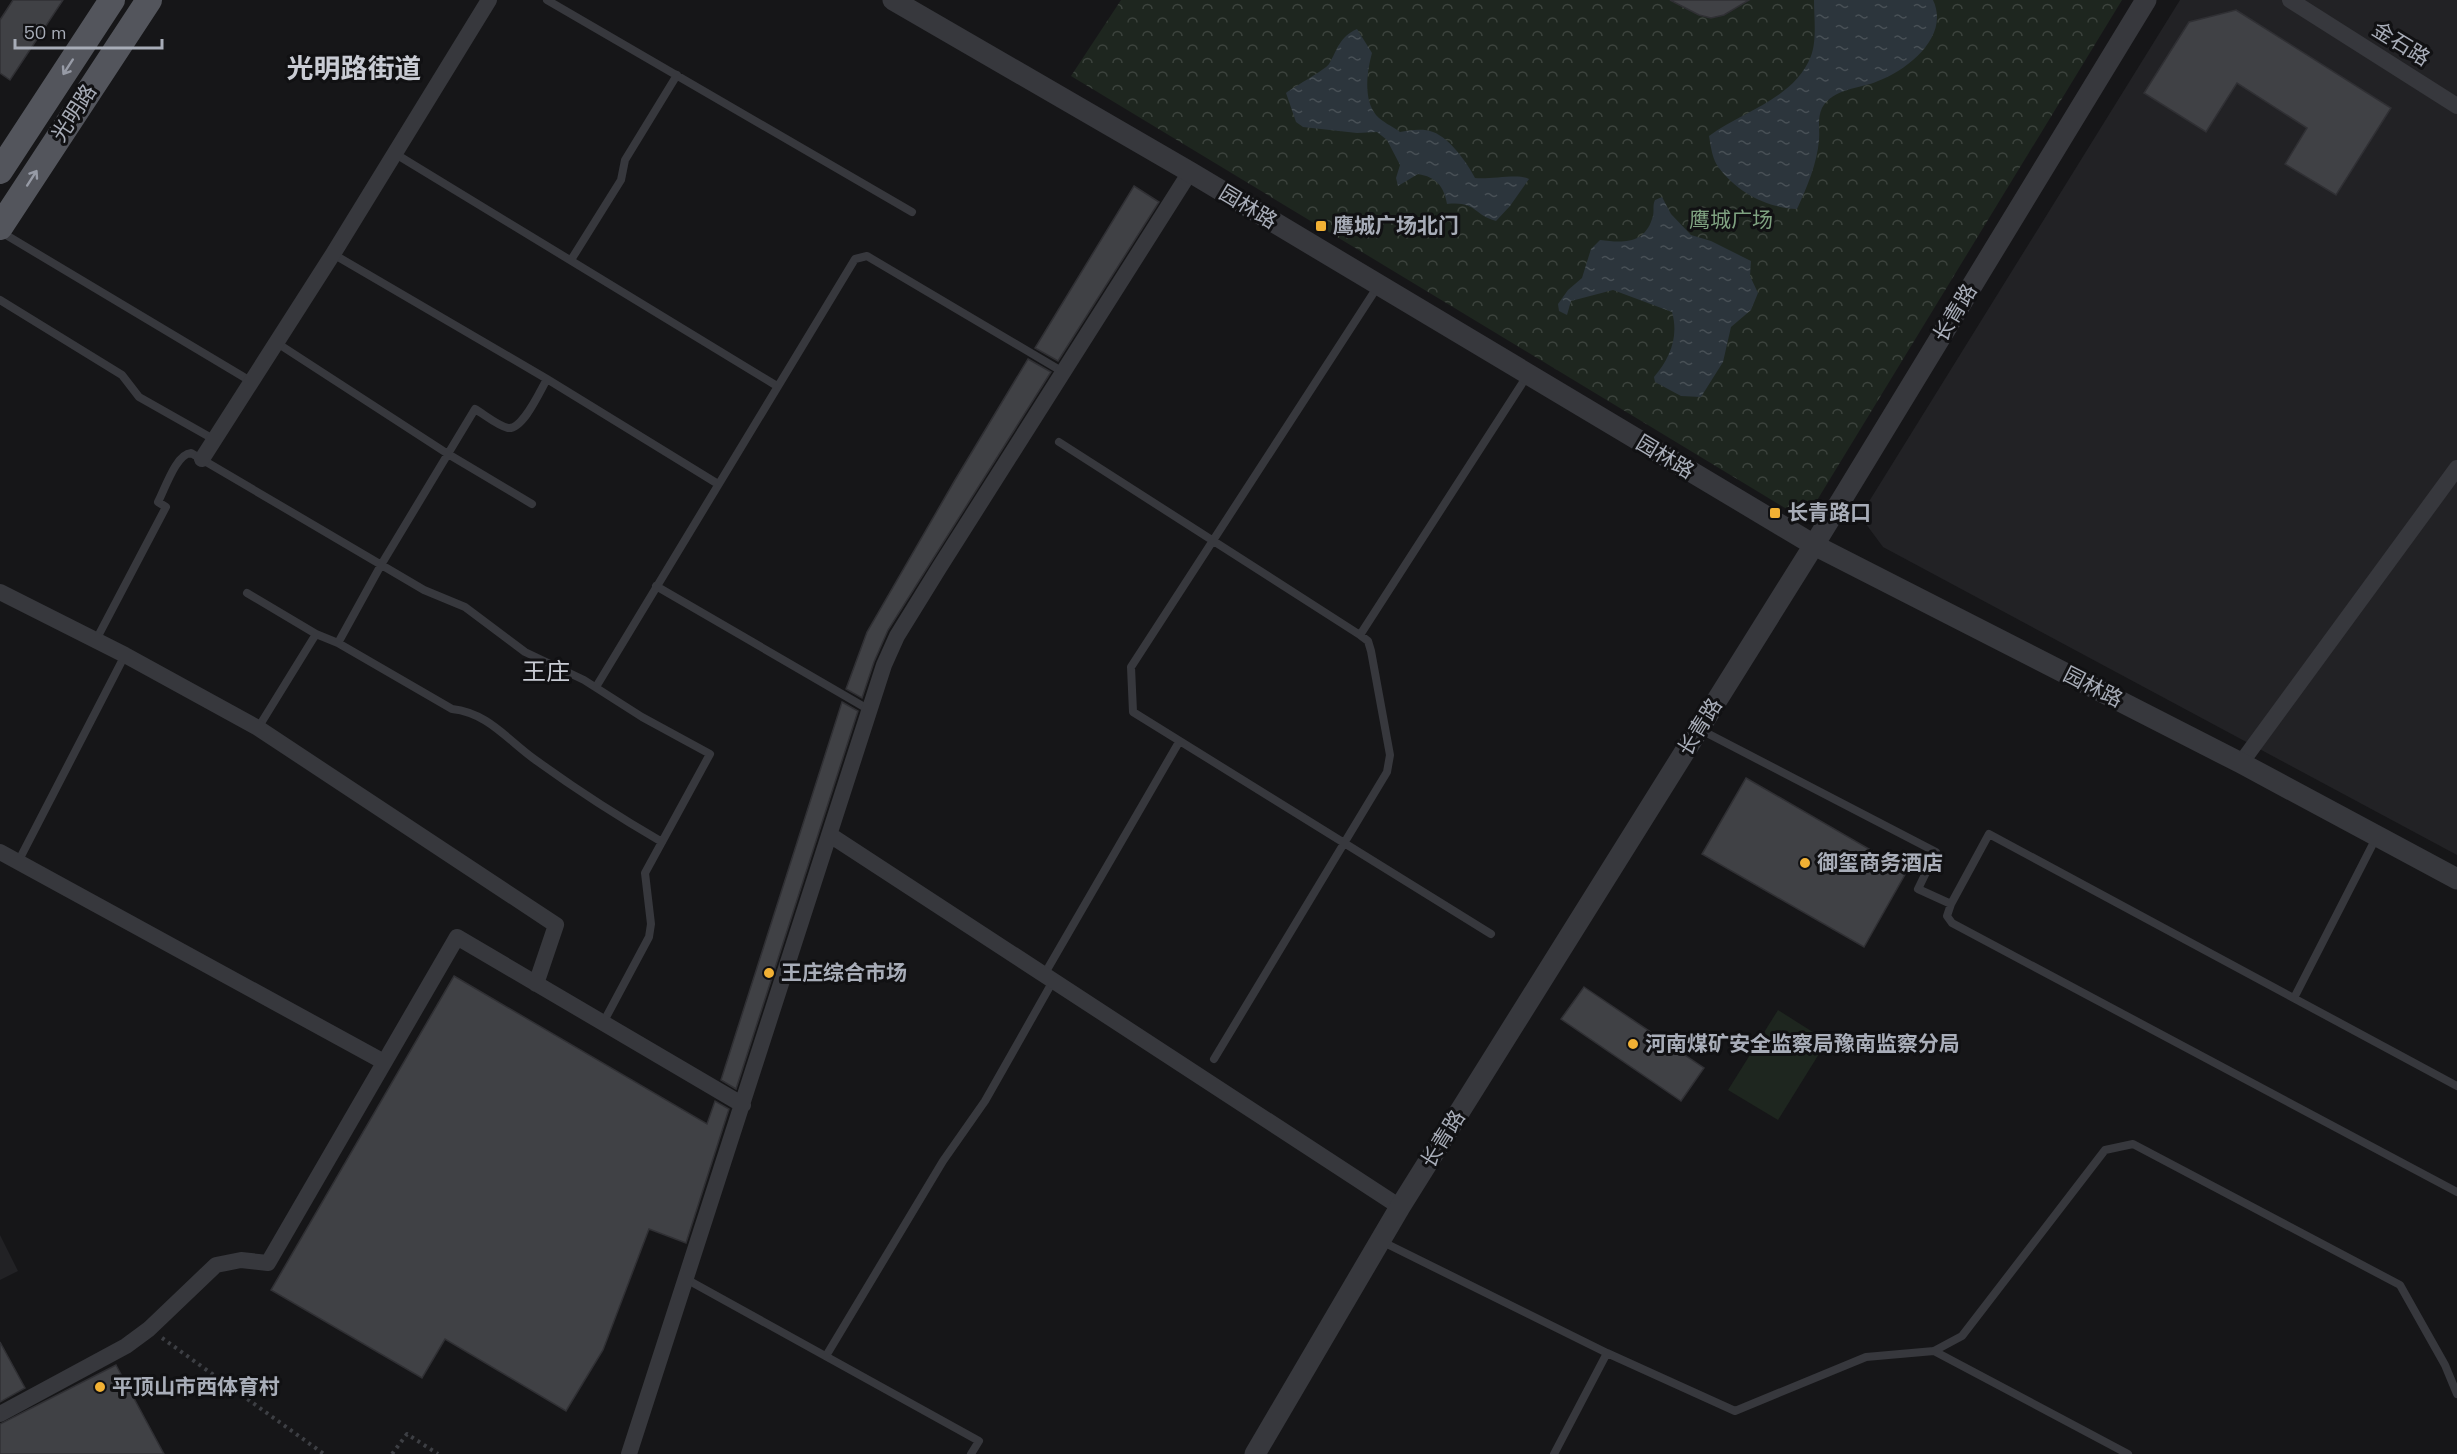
<svg xmlns="http://www.w3.org/2000/svg" width="2457" height="1454" viewBox="0 0 2457 1454" font-family="'Space Grotesk','Noto Sans SC',sans-serif">
  <style>
    .built { fill: #222225 }
    .park { fill: url(#park-crowns) }
    .garden { fill: #1e261f }
    .water { fill: url(#water-ripples) }
    .building { fill: #404145; stroke: #303034; stroke-width: 1.5 }
    .lines { fill: none; stroke-linecap: round; stroke-linejoin: round }
    .path { stroke: #3d3f44; stroke-width: 4; stroke-dasharray: 3 4.5; stroke-linecap: butt }
    .service { stroke: #37383d; stroke-width: 8 }
    .minor { stroke: #37383d; stroke-width: 16 }
    .tertiary { stroke: #37383d; stroke-width: 21 }
    .primary { stroke: #53555c; stroke-width: 26 }
    .oneway { stroke: #979ba6 }
    .poi-dot { fill: #f2b134; stroke: #111113; stroke-width: 2 }
    .labels { text-anchor: middle; stroke-width: 6; stroke-linejoin: round; paint-order: stroke }
    .street-label { font-size: 21px; fill: #a8adb8; stroke: #111113 }
    .park-label { font-size: 21px; fill: #7fa381; stroke: #111113 }
    .poi-label { font-size: 21px; font-weight: bold; fill: #a8adb8; stroke: #111113; text-anchor: start }
    .quarter-label { font-size: 24px; fill: #c9ccd4; stroke: #111113 }
    .district-label { font-size: 27px; font-weight: bold; fill: #c9ccd4; stroke: #111113 }
  </style>
  <defs>
    <pattern id="park-crowns" width="20" height="18" patternUnits="userSpaceOnUse" patternTransform="scale(1.5)"><rect width="20" height="18" fill="#1e261f"/><path d="M2 6a3 3 0 1 1 6 0M12 15a3 3 0 1 1 6 0" fill="none" stroke="#3c433d"/></pattern>
    <pattern id="water-ripples" width="26" height="14" patternUnits="userSpaceOnUse" patternTransform="scale(1.5)"><rect width="26" height="14" fill="#2c353c"/><path d="M2 4q2-2 4 0t4 0M15 11q2-2 4 0t4 0" fill="none" stroke="#485056"/></pattern>
  </defs>
  <rect width="100%" height="100%" fill="#161618"/>
  <path class="built" d="M2180,0H2457V855L1883,547L1860,516Z
    M0,1235L18,1271L0,1280Z"/>
  <path class="park" d="M1121,0H2122L1805,520L1071,76Z"/>
  <path class="garden" d="M1778,1010L1827,1041L1778,1120L1728,1090Z"/>
  <path class="water" d="M1814,0H1933C1950,36 1909,69 1878,81C1860,89 1833,88 1822,108C1817,119 1820,128 1819,140C1817,164 1807,187 1797,209C1767,208 1737,192 1719,168C1712,159 1711,147 1709,136C1743,111 1794,99 1811,56C1817,40 1814,17 1814,0Z
    M1357,29L1372,53C1367,71 1363,99 1376,115C1382,122 1392,126 1400,132C1409,130 1424,128 1433,132C1450,138 1468,164 1475,178C1489,180 1519,173 1529,179L1510,206L1496,221C1473,215 1477,201 1447,204C1444,186 1436,177 1418,174L1398,186L1396,178L1400,165L1387,140L1377,132L1357,133L1303,127L1296,122L1286,93C1295,86 1325,70 1329,64C1338,49 1339,37 1357,29Z
    M1662,197L1671,214L1691,235L1711,241L1751,261L1750,276L1758,293L1751,310L1731,327L1723,362L1701,397L1681,396L1655,382L1654,377C1670,358 1679,337 1672,312L1613,290L1571,301L1567,315L1559,311L1558,304L1568,290L1582,278L1591,249L1600,240C1623,243 1644,244 1652,219C1655,212 1652,206 1655,200Z"/>
  <path class="building" d="M13,0H63L10,80L0,73V20Z
    M1670,0H1749L1724,15L1711,18L1699,15Z
    M2236,10L2391,108L2336,195L2285,164L2307,128L2237,83L2206,132L2144,93L2189,22Z
    M1134,186L1159,202L1058,361L1035,348Z
    M1028,359L1051,372L888,630L874,662L862,698L846,689L867,632L955,480Z
    M842,702L858,711L736,1089L721,1080Z
    M1746,778L1907,871L1864,947L1702,854Z
    M454,976L707,1124L715,1101L729,1109L686,1243L649,1229L603,1350L566,1411L445,1339L422,1378L271,1290Z
    M1584,987L1704,1068L1681,1101L1561,1019Z
    M0,1342L25,1388L0,1402Z
    M116,1365L164,1454H0V1424Z"/>
  <g class="lines">
    <path class="path" d="M162,1338L324,1454
      M392,1454L407,1434L438,1454"/>
    <path class="service" d="M547,0L912,212
      M394,153L777,386
      M1,232L252,382
      M333,254L547,379L718,484
      M571,260L621,180L625,160L677,75
      M1378,286L1131,667L1133,712L1491,934
      M0,300L122,375L139,397L215,440
      M277,343L448,454L532,504
      M1059,442L1360,635L1368,641L1371,651L1390,755L1387,772L1214,1059
      M656,586L866,708
      M247,593L316,634L338,643L452,709C489,713 508,741 537,761C577,790 619,817 662,842
      M1360,635L1527,376
      M96,640L166,507L158,502C165,489 176,454 191,453L424,590L465,607L525,652L584,680L642,717L710,754L645,873L651,924L649,937L603,1023
      M338,643L381,565L475,409C485,415 498,426 508,428C523,430 540,391 547,379
      M596,687L855,259L867,256L1063,372
      M258,728L316,634
      M1701,730L1936,852L1918,889L1951,904L1989,834L2457,1086
      M18,862L125,655
      M1951,904L1947,916L1952,923L2457,1192
      M1044,975L1179,742
      M2294,998L2377,836
      M1381,1241L1607,1353L1735,1411L1866,1357L1934,1351L1962,1336L2105,1150L2133,1144L2400,1285L2445,1365L2457,1394
      M686,1279L979,1441L971,1454
      M1934,1351L2128,1454
      M826,1356L943,1161L985,1101L1053,981
      M1554,1454L1607,1353"/>
    <path class="minor" d="M2290,0L2457,106
      M202,459L333,254L489,0
      M0,592L125,655L258,728L556,925L536,984
      M2241,763L2457,468
      M830,835L1400,1207
      M0,852L384,1062
      M0,1414L126,1346L149,1329L216,1265L241,1260L268,1263L457,937L743,1105
      M629,1454L884,665L897,636L939,568L1190,172"/>
    <path class="tertiary" d="M893,0L1190,172L1814,545L2241,763L2457,879
      M1255,1454L1400,1207L1814,545L2146,0"/>
    <path class="primary" d="M0,171L112,0
      M0,227L149,0"/>
  </g>
  <defs><path id="oneway-shaft" d="M-6 0H5M1.5-3L5.5 0L1.5 3" fill="none" stroke-width="1.6" stroke-linecap="round" stroke-linejoin="round" transform="scale(1.5)"/></defs>
  <g class="oneway">
    <use href="#oneway-shaft" transform="translate(68 67) rotate(123)"/>
    <use href="#oneway-shaft" transform="translate(32 178) rotate(-57)"/>
  </g>
  <g class="poi-dot">
    <rect x="1315" y="220" width="12" height="12" rx="3"/>
    <rect x="1769" y="507" width="12" height="12" rx="3"/>
    <circle cx="1805" cy="863" r="6"/>
    <circle cx="769" cy="973" r="6"/>
    <circle cx="1633" cy="1044" r="6"/>
    <circle cx="100" cy="1387" r="6"/>
  </g>
  <g class="labels">
    <g class="street-label">
      <text transform="translate(2401 44) rotate(32)" y="7">金石路</text>
      <text transform="translate(74 113) rotate(-57)" y="7">光明路</text>
      <text transform="translate(1248 207) rotate(31)" y="7">园林路</text>
      <text transform="translate(1955 313) rotate(-59)" y="7">长青路</text>
      <text transform="translate(1665 457) rotate(31)" y="7">园林路</text>
      <text transform="translate(2093 687) rotate(27)" y="7">园林路</text>
      <text transform="translate(1700 727) rotate(-58)" y="7">长青路</text>
      <text transform="translate(1443 1139) rotate(-58)" y="7">长青路</text>
    </g>
    <g class="park-label">
      <text x="1731" y="227">鹰城广场</text>
    </g>
    <g class="poi-label">
      <text x="1333" y="233">鹰城广场北门</text>
      <text x="1787" y="520">长青路口</text>
      <text x="1817" y="870">御玺商务酒店</text>
      <text x="781" y="980">王庄综合市场</text>
      <text x="1645" y="1051">河南煤矿安全监察局豫南监察分局</text>
      <text x="112" y="1394">平顶山市西体育村</text>
    </g>
    <g class="quarter-label">
      <text x="546" y="680">王庄</text>
    </g>
    <g class="district-label">
      <text x="354" y="78">光明路街道</text>
    </g>
  </g>
  <path d="M15 39v9h147v-9" fill="none" stroke="#a8adb8" stroke-width="3"/>
  <text x="24" y="39" font-size="18" fill="#a8adb8" stroke="#111113" stroke-width="4.5" paint-order="stroke">50 m</text>
</svg>
